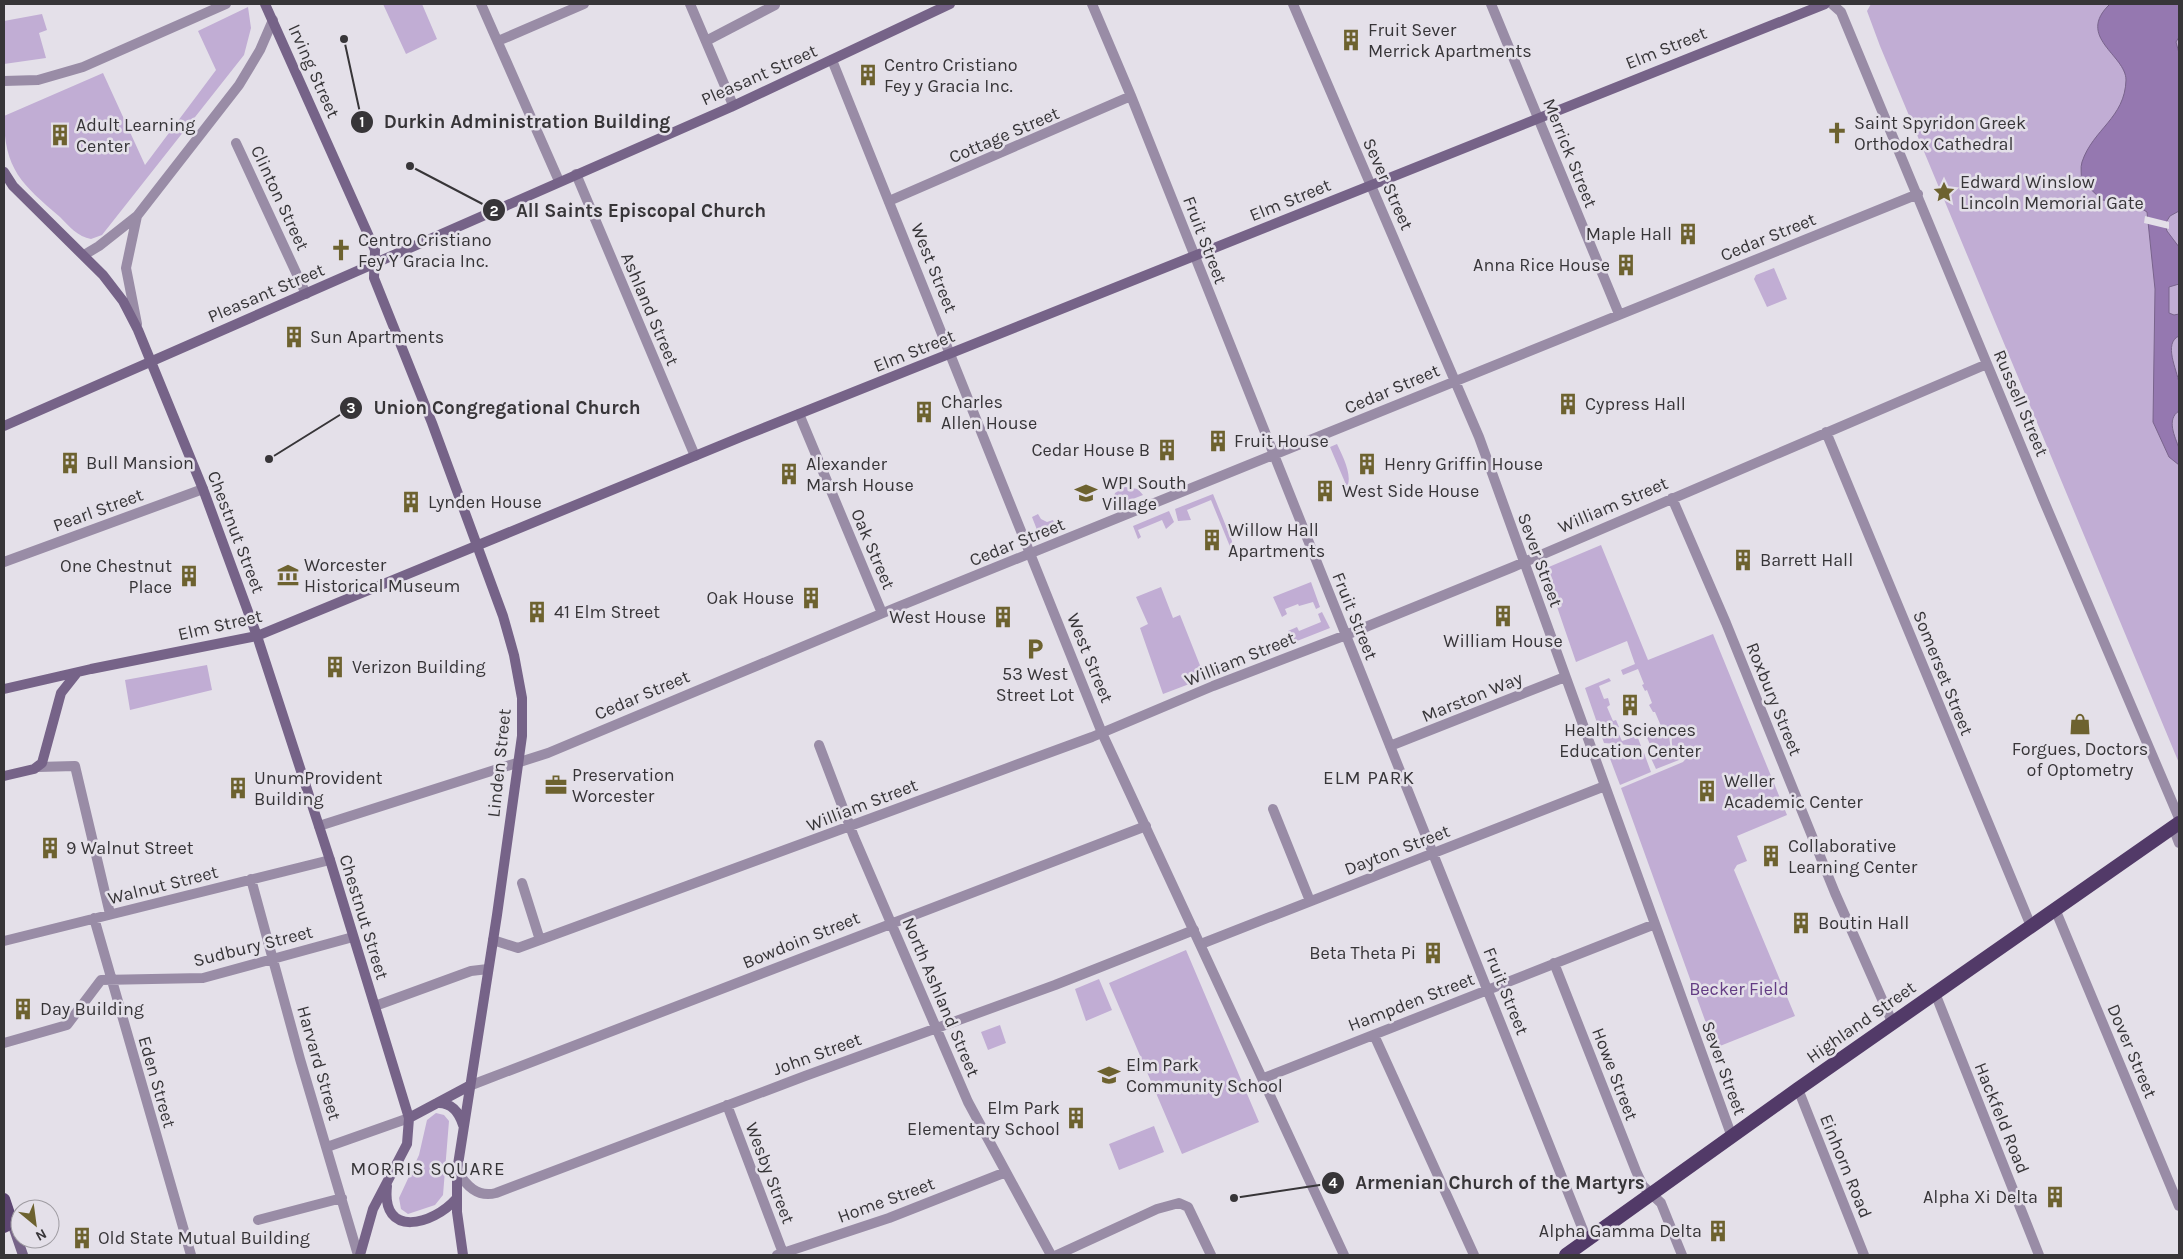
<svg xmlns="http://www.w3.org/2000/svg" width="2183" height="1259" viewBox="0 0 2183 1259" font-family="Karla,sans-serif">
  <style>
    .green { fill: #c1add4 }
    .water { fill: #9578b0; stroke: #79648c }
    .pier { fill: #e4e0e9 }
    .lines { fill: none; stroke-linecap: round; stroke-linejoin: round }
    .minor { stroke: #998ca6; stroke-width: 10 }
    .tertiary { stroke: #998ca6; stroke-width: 10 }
    .secondary { stroke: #766388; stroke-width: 10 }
    .primary { stroke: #5d4672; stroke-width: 12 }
    .trunk { stroke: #523a68; stroke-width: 14 }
    .labels { text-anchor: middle; stroke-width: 5; stroke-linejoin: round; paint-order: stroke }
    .poi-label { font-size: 18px; fill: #373538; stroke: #e4e0e9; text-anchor: start }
    .street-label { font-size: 18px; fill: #373538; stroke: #e4e0e9 }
    .park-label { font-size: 18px; fill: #633c83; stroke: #e4e0e9 }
    .neighbourhood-label { font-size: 19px; letter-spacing: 1px; fill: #373538; stroke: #e4e0e9 }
    .leader { fill: none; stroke: #373538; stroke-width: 2 }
    .callout-dot { fill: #373538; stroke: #e4e0e9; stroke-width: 2 }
    .mark-label { font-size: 15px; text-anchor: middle; font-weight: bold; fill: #fff }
    .callout-label { font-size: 19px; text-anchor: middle; font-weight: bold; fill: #373538; stroke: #e4e0e9; stroke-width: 5; stroke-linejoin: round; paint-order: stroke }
  </style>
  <rect width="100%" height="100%" fill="#e4e0e9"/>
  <path class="green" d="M383,4H422L437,39L406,54Z
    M1871,4H2179V763L1880,46L1867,11Z
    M248,7L251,28L244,55L102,235L91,239C78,237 69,226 60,217C22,184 4,170 4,116L103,73L145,165L216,70L198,31Z
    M42,14L47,30L39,33L46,58L4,64V21Z
    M1774,268L1787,299L1767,307L1754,279L1756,275Z
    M1337,444C1342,455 1353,475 1347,487L1330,447Z
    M1125,487L1138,489L1143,495L1115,506L1113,500L1115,493Z
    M1213,494L1232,541L1231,549L1211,500L1187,510L1191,520L1178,521L1175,509Z
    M1169,511L1174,522L1166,529L1162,520L1138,530L1141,537L1138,539L1133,526Z
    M1038,514L1041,519L1047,522L1053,520L1057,530L1039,535L1032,517Z
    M1601,545L1648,660L1713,634L1787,815L1737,836L1747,861L1737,865L1734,870L1795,1016L1715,1048L1621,788L1683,762L1691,753L1674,750C1669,740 1673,731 1680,724L1674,726L1669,735L1671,751L1651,747L1646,735L1661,726L1655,712H1653L1649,705L1652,703L1647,690L1645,691L1642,685L1644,684L1638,669L1623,675L1621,670L1635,664L1627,641L1576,662L1544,569Z
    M1311,582L1320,607L1316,609L1313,602L1299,606L1298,604L1285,609L1287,614L1282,617L1273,597Z
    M1161,587L1173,618L1180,615L1205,678L1163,694L1140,628L1148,624L1136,597Z
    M1322,612L1330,628L1292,643L1288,631L1297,627L1299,631L1321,622L1318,614Z
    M207,665L212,690L130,710L125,680Z
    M1609,678L1611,681L1599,686L1604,699L1608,698L1610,705L1607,707L1613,721L1616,720L1619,727L1616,728L1622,741L1634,737L1635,739L1638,738L1641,746L1604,743L1585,688Z
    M1606,748L1644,753L1651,772L1620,785Z
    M1649,754L1675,757L1679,760L1656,769Z
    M1186,950L1259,1122L1182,1154L1109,983Z
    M1099,979L1112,1010L1086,1021L1075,989Z
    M1000,1025L1006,1043L988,1050L981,1032Z
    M436,1113L444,1115L449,1121L443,1195L435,1205L408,1214L401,1209L399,1198L419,1155L427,1120Z
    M1154,1126L1164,1152L1119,1170L1109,1144Z"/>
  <path class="water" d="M2110,4H2179V37L2176,42L2179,53V211L2170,216L2165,224L2167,231L2179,247V284L2169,287V313L2174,315L2179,314V336C2163,343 2177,370 2179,383C2181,392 2179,402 2179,411C2166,419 2175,437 2179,448C2181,453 2179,460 2179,465L2169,457L2153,422L2155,289L2147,212L2131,202L2102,200L2081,180C2082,174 2080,168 2082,162C2093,129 2125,118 2126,80C2126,55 2075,37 2110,4Z"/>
  <path class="pier" d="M2145,216L2169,222V229L2144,223Z"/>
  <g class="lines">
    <path class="minor" d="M481,4L559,181
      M690,4L733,105
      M1092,4L1131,96L1587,1240
      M1293,4L1479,437L1732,1137
      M1491,4L1619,314
      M1832,4L1841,12L2043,499L2179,818
      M498,41L584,4
      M706,41L775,5
      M4,81L38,80L83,67L226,4
      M236,143L306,294
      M576,174L695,456
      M889,201L1131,96
      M84,255L99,246L137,216
      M137,324L126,268L137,216L239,85L260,50L273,20
      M799,414L882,613
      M1826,432L2031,926
      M1672,498L1726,623L1835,893L1893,1024
      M4,562L203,489
      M819,745L854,837L968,1102L1051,1255
      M1390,746L1565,677
      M38,767L75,766L110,914
      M1273,809L1310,901
      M319,826L548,753L895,608L1918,194
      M2173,827L2179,843
      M251,879L300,1059L358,1255
      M522,883L540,940
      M2055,909L2179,1206
      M94,918L191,1255
      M493,940L518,948L1092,737L1213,686L1346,635L1513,567L1987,364
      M4,941L330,860
      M1201,944L1605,786
      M1554,963L1636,1171L1643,1186L1661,1203L1682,1255
      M1935,993L2039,1255
      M375,1006L471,971L488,969
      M1374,1035L1474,1255
      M4,1043L67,1025L101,980L203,978L353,937
      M1264,1078L1655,924
      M469,1086L1146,826
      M1798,1089L1864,1255
      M727,1105L783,1253
      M327,1147L409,1118
      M457,1171C466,1185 477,1198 496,1193L805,1076L1055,985L1194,930
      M258,1220L342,1198
      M777,1255L889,1218L1006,1172
      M1057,1255L1157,1209L1179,1203L1188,1207L1211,1255"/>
    <path class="tertiary" d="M832,60L1102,733L1344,1255"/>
    <path class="secondary" d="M265,4L375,250L374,278L432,423L503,616L514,655L522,698V736L497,915L457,1171V1212L463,1255
      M4,172L13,186L103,275L123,301L138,330L203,489L257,636L330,860L409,1118L407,1144L373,1209L360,1255
      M4,426L731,107L950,4
      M4,689L91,669L257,636L741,437L1825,4
      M4,776L34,769L42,763L61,693L76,674
      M437,1103C451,1102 459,1112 463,1125
      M409,1118L469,1086
      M387,1186C381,1239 433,1225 456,1199
      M12,1223L23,1255"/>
    <path class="primary" d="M4,1199L12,1223L4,1227"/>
    <path class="trunk" d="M1566,1255L1798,1089L2179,823"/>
  </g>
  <defs>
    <g id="building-bare" transform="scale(1.725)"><path d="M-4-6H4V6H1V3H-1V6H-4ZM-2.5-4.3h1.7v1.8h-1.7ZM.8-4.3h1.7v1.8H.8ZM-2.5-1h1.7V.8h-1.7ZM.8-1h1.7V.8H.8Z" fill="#6d622f" stroke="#e4e0e9" stroke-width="2.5" paint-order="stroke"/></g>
    <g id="church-bare" transform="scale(1.725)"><path d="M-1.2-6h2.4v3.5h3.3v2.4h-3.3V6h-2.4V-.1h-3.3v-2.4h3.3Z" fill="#6d622f" stroke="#e4e0e9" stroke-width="2.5" paint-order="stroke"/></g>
    <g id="sight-bare" transform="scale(1.725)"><path d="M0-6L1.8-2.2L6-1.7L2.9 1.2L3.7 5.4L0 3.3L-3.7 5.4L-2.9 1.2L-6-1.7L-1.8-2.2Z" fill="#6d622f" stroke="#e4e0e9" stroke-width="2.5" paint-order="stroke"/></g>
    <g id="university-bare" transform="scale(1.725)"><path d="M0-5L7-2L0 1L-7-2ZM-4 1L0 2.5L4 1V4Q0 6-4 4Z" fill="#6d622f" stroke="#e4e0e9" stroke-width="2.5" paint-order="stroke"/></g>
    <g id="museum-bare" transform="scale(1.725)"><path d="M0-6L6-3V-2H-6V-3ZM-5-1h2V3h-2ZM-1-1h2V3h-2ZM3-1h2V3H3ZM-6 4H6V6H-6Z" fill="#6d622f" stroke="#e4e0e9" stroke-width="2.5" paint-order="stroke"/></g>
    <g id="parking-bare" transform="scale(1.725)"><path d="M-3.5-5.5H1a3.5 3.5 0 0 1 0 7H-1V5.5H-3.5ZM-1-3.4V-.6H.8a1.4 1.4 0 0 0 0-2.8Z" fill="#6d622f" stroke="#e4e0e9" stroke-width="2.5" paint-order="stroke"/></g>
    <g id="shop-bare" transform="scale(1.725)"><path d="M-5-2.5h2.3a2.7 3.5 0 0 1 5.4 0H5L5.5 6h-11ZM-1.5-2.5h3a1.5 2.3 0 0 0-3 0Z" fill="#6d622f" stroke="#e4e0e9" stroke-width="2.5" paint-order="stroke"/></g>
    <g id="office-bare" transform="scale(1.725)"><path d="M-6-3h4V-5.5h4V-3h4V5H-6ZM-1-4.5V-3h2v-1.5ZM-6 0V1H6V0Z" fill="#6d622f" stroke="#e4e0e9" stroke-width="2.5" paint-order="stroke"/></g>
    <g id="school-bare" transform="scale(1.725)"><path d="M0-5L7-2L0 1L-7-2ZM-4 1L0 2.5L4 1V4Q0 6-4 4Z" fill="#6d622f" stroke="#e4e0e9" stroke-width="2.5" paint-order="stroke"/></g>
  </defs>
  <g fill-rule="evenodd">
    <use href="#building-bare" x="1351" y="40"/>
    <use href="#building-bare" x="868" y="75"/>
    <use href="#church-bare" x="1837" y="133"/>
    <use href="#building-bare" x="60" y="135"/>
    <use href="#sight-bare" x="1944" y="192"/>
    <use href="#building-bare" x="1688" y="234"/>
    <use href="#church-bare" x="341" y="250"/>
    <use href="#building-bare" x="1626" y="265"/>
    <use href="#building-bare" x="294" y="337"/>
    <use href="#building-bare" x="1568" y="404"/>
    <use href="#building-bare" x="924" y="412"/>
    <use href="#building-bare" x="1218" y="441"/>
    <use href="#building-bare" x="1167" y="450"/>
    <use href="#building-bare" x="70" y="463"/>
    <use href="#building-bare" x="1367" y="464"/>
    <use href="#building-bare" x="789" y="474"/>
    <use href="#building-bare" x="1325" y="491"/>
    <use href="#university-bare" x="1086" y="493"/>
    <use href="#building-bare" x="411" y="502"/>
    <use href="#building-bare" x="1212" y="540"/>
    <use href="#building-bare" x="1743" y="560"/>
    <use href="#museum-bare" x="288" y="575"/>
    <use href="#building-bare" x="189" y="576"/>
    <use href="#building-bare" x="811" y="598"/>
    <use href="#building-bare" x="537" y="612"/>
    <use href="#building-bare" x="1503" y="616"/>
    <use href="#building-bare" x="1003" y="617"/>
    <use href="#parking-bare" x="1035" y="649"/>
    <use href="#building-bare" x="335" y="667"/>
    <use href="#building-bare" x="1630" y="705"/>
    <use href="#shop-bare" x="2080" y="724"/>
    <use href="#office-bare" x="556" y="785"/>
    <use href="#building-bare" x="238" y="788"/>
    <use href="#building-bare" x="1707" y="791"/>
    <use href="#building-bare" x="50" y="848"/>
    <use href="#building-bare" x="1771" y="856"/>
    <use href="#building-bare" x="1801" y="923"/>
    <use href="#building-bare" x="1433" y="953"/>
    <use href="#building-bare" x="23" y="1009"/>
    <use href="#school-bare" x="1109" y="1075"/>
    <use href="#building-bare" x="1076" y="1118"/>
    <use href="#building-bare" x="2055" y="1197"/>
    <use href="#building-bare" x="1718" y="1231"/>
    <use href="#building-bare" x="82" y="1238"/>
  </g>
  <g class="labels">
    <g class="poi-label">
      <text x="1368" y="36">Fruit Sever<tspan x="1368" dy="21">Merrick Apartments</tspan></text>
      <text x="884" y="71">Centro Cristiano<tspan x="884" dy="21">Fey y Gracia Inc.</tspan></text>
      <text x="1854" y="129">Saint Spyridon Greek<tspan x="1854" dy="21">Orthodox Cathedral</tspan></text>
      <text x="76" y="131">Adult Learning<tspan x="76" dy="21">Center</tspan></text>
      <text x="1960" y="188">Edward Winslow<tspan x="1960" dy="21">Lincoln Memorial Gate</tspan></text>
      <text x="1672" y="240" text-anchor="end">Maple Hall</text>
      <text x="358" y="246">Centro Cristiano<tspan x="358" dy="21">Fey Y Gracia Inc.</tspan></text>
      <text x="1610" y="271" text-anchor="end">Anna Rice House</text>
      <text x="310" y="343">Sun Apartments</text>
      <text x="941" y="408">Charles<tspan x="941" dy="21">Allen House</tspan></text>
      <text x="1585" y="410">Cypress Hall</text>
      <text x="1234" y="447">Fruit House</text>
      <text x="1150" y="456" text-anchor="end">Cedar House B</text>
      <text x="86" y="469">Bull Mansion</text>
      <text x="806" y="470">Alexander<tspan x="806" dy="21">Marsh House</tspan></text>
      <text x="1384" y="470">Henry Griffin House</text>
      <text x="1102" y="489">WPI South<tspan x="1102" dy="21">Village</tspan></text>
      <text x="1342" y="497">West Side House</text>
      <text x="428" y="508">Lynden House</text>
      <text x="1228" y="536">Willow Hall<tspan x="1228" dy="21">Apartments</tspan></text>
      <text x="1760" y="566">Barrett Hall</text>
      <text x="304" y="571">Worcester<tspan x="304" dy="21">Historical Museum</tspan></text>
      <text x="172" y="572" text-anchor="end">One Chestnut<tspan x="172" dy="21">Place</tspan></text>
      <text x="794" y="604" text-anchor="end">Oak House</text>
      <text x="554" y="618">41 Elm Street</text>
      <text x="986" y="623" text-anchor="end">West House</text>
      <text x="1503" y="647" text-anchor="middle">William House</text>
      <text x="352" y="673">Verizon Building</text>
      <text x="1035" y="680" text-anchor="middle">53 West<tspan x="1035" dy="21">Street Lot</tspan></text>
      <text x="1630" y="736" text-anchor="middle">Health Sciences<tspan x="1630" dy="21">Education Center</tspan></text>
      <text x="2080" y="755" text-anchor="middle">Forgues, Doctors<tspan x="2080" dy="21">of Optometry</tspan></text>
      <text x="572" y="781">Preservation<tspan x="572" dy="21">Worcester</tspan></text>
      <text x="254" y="784">UnumProvident<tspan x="254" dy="21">Building</tspan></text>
      <text x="1724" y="787">Weller<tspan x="1724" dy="21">Academic Center</tspan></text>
      <text x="1788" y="852">Collaborative<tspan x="1788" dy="21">Learning Center</tspan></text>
      <text x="66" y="854">9 Walnut Street</text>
      <text x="1818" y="929">Boutin Hall</text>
      <text x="1416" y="959" text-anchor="end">Beta Theta Pi</text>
      <text x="40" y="1015">Day Building</text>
      <text x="1126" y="1071">Elm Park<tspan x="1126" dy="21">Community School</tspan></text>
      <text x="1060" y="1114" text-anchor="end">Elm Park<tspan x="1060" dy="21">Elementary School</tspan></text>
      <text x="2038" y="1203" text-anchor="end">Alpha Xi Delta</text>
      <text x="1702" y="1237" text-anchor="end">Alpha Gamma Delta</text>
      <text x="98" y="1244">Old State Mutual Building</text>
    </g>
    <g class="street-label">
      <text transform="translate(1666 48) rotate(-22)" y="6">Elm Street</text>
      <text transform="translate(314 71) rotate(66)" y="6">Irving Street</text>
      <text transform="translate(759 75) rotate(-24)" y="6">Pleasant Street</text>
      <text transform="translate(1004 135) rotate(-23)" y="6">Cottage Street</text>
      <text transform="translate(1570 153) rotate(68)" y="6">Merrick Street</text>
      <text transform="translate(1388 184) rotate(66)" y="6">Sever Street</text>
      <text transform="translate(280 198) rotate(65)" y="6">Clinton Street</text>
      <text transform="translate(1290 200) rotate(-22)" y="6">Elm Street</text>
      <text transform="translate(1768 237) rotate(-22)" y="6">Cedar Street</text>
      <text transform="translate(1205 240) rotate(69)" y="6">Fruit Street</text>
      <text transform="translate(934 268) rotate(68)" y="6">West Street</text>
      <text transform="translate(266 293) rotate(-23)" y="6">Pleasant Street</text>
      <text transform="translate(650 309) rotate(67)" y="6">Ashland Street</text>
      <text transform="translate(914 351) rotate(-22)" y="6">Elm Street</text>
      <text transform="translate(1392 389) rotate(-23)" y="6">Cedar Street</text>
      <text transform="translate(2021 403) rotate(67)" y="6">Russell Street</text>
      <text transform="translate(1613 505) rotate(-23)" y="6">William Street</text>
      <text transform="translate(98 510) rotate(-20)" y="6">Pearl Street</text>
      <text transform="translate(236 532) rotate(69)" y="6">Chestnut Street</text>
      <text transform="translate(1017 542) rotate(-22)" y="6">Cedar Street</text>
      <text transform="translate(873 549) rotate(67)" y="6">Oak Street</text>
      <text transform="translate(1540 560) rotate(70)" y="6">Sever Street</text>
      <text transform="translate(1355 616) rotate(68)" y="6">Fruit Street</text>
      <text transform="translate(220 625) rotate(-13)" y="6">Elm Street</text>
      <text transform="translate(1090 658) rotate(68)" y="6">West Street</text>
      <text transform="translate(1240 659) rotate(-22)" y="6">William Street</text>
      <text transform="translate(1943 673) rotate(68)" y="6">Somerset Street</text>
      <text transform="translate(642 695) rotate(-23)" y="6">Cedar Street</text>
      <text transform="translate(1472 697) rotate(-22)" y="6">Marston Way</text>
      <text transform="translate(1774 699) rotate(68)" y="6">Roxbury Street</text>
      <text transform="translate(499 763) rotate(-84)" y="6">Linden Street</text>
      <text transform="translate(862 805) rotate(-21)" y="6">William Street</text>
      <text transform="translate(1397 850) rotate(-21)" y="6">Dayton Street</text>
      <text transform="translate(163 885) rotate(-14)" y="6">Walnut Street</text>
      <text transform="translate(364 917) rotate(73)" y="6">Chestnut Street</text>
      <text transform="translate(801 940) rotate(-22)" y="6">Bowdoin Street</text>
      <text transform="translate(253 946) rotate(-14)" y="6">Sudbury Street</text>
      <text transform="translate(1506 991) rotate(68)" y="6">Fruit Street</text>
      <text transform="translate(941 997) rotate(67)" y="6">North Ashland Street</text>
      <text transform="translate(1411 1002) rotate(-21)" y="6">Hampden Street</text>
      <text transform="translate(1861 1022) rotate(-35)" y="6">Highland Street</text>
      <text transform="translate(2132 1051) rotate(67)" y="6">Dover Street</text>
      <text transform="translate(817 1054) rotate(-20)" y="6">John Street</text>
      <text transform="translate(319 1063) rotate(74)" y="6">Harvard Street</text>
      <text transform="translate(1724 1068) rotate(70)" y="6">Sever Street</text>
      <text transform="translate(1615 1074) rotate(69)" y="6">Howe Street</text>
      <text transform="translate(157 1082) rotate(74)" y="6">Eden Street</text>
      <text transform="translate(2002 1118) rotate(68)" y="6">Hackfeld Road</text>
      <text transform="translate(1846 1166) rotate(68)" y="6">Einhorn Road</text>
      <text transform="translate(770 1173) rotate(69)" y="6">Wesby Street</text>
      <text transform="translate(886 1200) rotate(-20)" y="6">Home Street</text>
    </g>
    <g class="park-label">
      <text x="1739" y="995">Becker Field</text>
    </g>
    <g class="neighbourhood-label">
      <text x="1369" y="784">ELM PARK</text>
      <text x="428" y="1175">MORRIS SQUARE</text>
    </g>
  </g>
  <path class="leader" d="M344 39L362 122M410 166L494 210M269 459L351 408M1234 1198L1333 1183"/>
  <g class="callout-dot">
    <circle cx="344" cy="39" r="5"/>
    <circle cx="410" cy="166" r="5"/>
    <circle cx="269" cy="459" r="5"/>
    <circle cx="1234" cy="1198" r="5"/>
    <circle cx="362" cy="122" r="12"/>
    <circle cx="494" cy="210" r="12"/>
    <circle cx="351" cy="408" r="12"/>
    <circle cx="1333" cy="1183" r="12"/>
  </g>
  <g class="mark-label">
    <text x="362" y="127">1</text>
    <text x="494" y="216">2</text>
    <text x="351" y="413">3</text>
    <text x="1333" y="1188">4</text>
  </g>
  <g class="callout-label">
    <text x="527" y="128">Durkin Administration Building</text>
    <text x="641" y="217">All Saints Episcopal Church</text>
    <text x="507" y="414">Union Congregational Church</text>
    <text x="1500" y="1189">Armenian Church of the Martyrs</text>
  </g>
  <rect width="2183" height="1259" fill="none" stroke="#373538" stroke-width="10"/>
  <g transform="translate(35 1224) rotate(151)"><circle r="24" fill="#e4e0e9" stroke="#9f9ca2"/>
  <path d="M0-4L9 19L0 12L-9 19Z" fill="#6d622f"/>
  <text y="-8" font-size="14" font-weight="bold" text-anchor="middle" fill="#373538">N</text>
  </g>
</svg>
